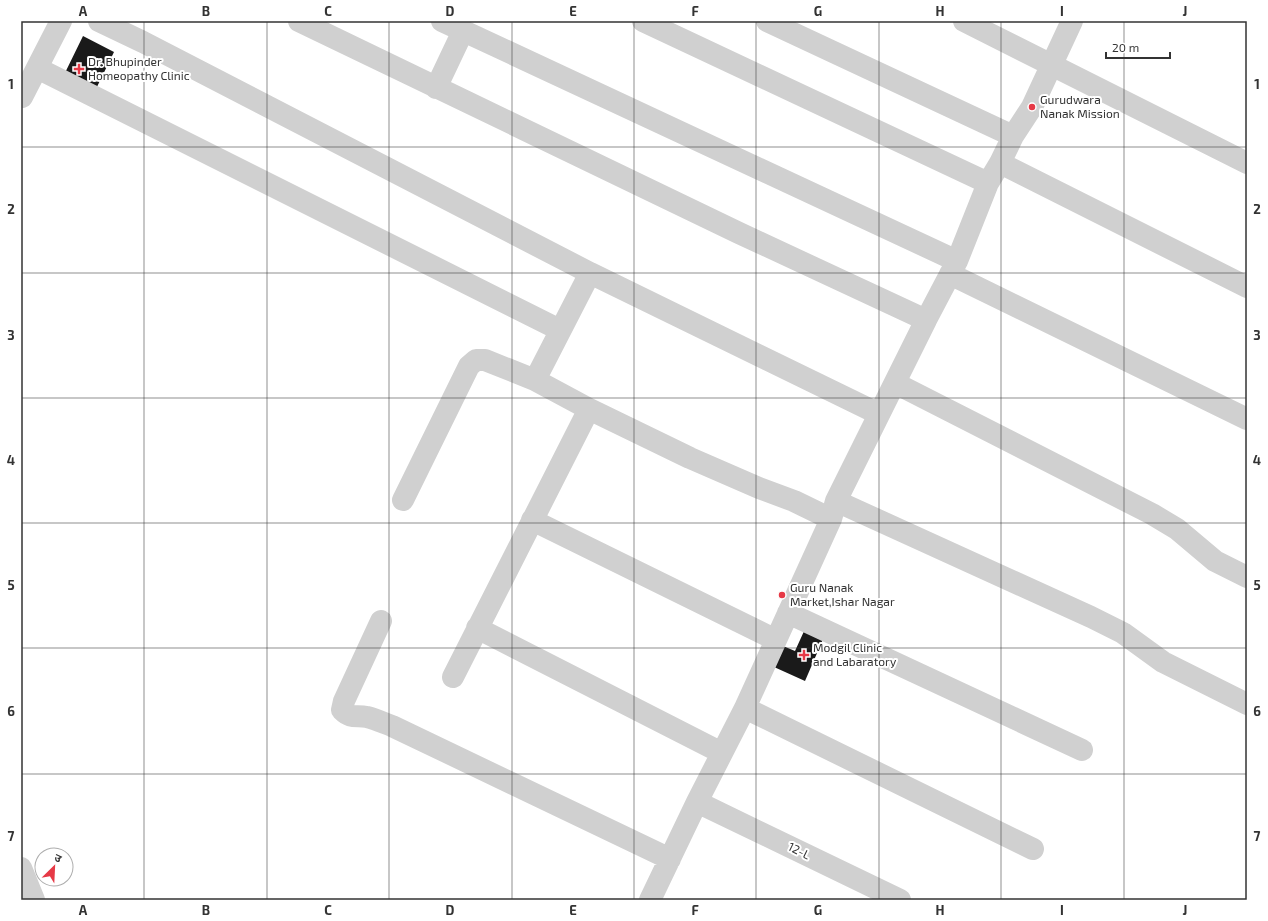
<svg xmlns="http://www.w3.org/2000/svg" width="1268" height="921" viewBox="0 0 1268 921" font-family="'Exo 2','Noto Sans Devanagari',sans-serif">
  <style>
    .building { fill: #1a1a1a }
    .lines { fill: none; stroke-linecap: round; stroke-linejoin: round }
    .minor { stroke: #d0d0d0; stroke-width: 22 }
    .grid { fill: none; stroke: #333; stroke-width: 1; stroke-opacity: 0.55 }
    .poi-dot { fill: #e63946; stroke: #fff; stroke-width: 1.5 }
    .labels { text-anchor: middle; stroke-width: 4; stroke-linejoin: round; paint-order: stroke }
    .poi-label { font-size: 12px; fill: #333; stroke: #fff; text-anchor: start }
    .street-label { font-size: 12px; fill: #333; stroke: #fff }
    .neatline { fill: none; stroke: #333; stroke-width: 1.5 }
    .grid-label { font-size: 13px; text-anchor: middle; font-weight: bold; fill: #333 }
  </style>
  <rect width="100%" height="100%" fill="#fff"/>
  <path class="building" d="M83,36L114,52L93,95L62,79Z
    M805,629L824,637L805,681L774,667L783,646L795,651Z"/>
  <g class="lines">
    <path class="minor" d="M99,21L143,42L590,273L879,414
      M299,21L739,233L926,320
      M442,21L957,261
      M643,21L988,183
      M767,21L1013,136
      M964,21L1247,163
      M37,68L560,330
      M436,88L463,31
      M22,97L61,21
      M1000,163L1247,287
      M590,273L535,380L589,409L690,458L759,488L794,501L831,519
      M950,274L1247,419
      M895,383L1152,514L1177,529L1215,561L1247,577
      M403,500L469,366L476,360H485L535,380
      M836,501L1091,617L1123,633L1163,662L1247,704
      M532,520L776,640
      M788,613L1082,750
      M381,621L344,701L342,710C351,719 356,715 367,717C375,719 384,723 392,726L670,859
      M477,628L722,753
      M453,677L589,409
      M745,708L1033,849
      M697,802L900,900
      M21,868L34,900
      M650,900L697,802L745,708L831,519L836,501L926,320L957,261L988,183L1000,163L1013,136L1032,107L1072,21"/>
  </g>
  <path class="grid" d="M144,21V900M267,21V900M389,21V900M512,21V900M634,21V900M756,21V900M879,21V900M1001,21V900M1124,21V900M21,147H1247M21,273H1247M21,398H1247M21,523H1247M21,648H1247M21,774H1247"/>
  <g class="poi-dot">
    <path d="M77 63h4v4h4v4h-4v4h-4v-4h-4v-4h4z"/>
    <circle cx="1032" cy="107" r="4"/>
    <circle cx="782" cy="595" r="4"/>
    <path d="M802 649h4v4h4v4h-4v4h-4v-4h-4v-4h4z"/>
  </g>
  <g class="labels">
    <g class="poi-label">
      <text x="88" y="66">Dr. Bhupinder<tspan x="88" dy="14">Homeopathy Clinic</tspan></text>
      <text x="1040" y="104">Gurudwara<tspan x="1040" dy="14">Nanak Mission</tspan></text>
      <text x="790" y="592">Guru Nanak<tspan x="790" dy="14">Market,Ishar Nagar</tspan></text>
      <text x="813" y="652">Modgil Clinic<tspan x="813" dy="14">and Labaratory</tspan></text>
    </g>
    <g class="street-label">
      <text transform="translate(799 851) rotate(26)" y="4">12-L</text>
    </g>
  </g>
  <rect width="1268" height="921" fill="none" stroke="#ffffff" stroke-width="44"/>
  <g transform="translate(54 867) rotate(24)"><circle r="19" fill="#ffffff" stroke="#adadad"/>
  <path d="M0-3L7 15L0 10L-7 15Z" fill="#e63946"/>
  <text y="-6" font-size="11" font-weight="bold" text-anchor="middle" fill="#333333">उ</text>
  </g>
  <path d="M1106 52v6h64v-6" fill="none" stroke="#333333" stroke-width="2"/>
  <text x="1112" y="52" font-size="12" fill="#333333" stroke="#ffffff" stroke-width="3" paint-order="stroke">20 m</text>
  <rect x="22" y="22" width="1224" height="877" class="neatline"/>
  <g class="grid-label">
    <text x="83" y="16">A</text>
    <text x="206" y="16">B</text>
    <text x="328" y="16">C</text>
    <text x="450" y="16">D</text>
    <text x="573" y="16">E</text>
    <text x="695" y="16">F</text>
    <text x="818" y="16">G</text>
    <text x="940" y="16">H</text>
    <text x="1062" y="16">I</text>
    <text x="1185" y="16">J</text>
    <text x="11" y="89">1</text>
    <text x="1257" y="89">1</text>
    <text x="11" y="214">2</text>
    <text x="1257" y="214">2</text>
    <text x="11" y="340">3</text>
    <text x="1257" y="340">3</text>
    <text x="11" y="465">4</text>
    <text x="1257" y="465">4</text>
    <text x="11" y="590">5</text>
    <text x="1257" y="590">5</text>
    <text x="11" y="716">6</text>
    <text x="1257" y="716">6</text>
    <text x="11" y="841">7</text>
    <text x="1257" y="841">7</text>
    <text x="83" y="915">A</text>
    <text x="206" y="915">B</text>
    <text x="328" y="915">C</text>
    <text x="450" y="915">D</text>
    <text x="573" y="915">E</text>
    <text x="695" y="915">F</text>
    <text x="818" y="915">G</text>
    <text x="940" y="915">H</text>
    <text x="1062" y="915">I</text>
    <text x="1185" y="915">J</text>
  </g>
</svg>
